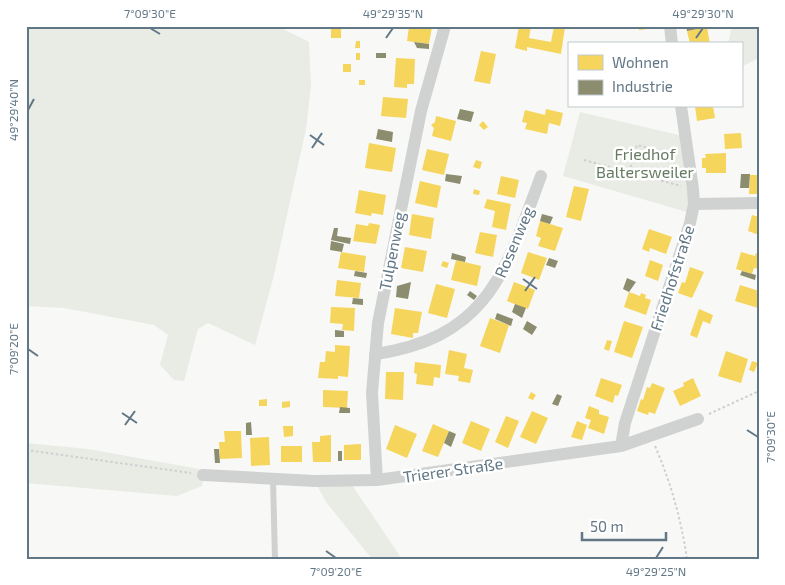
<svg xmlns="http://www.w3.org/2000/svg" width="785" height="585" viewBox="0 0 785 585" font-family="'Exo 2',sans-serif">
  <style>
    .green { fill: #e8ece5 }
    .homes { fill: #f6d55c }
    .industry { fill: #8c8c6e }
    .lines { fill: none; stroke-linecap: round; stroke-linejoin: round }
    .path { stroke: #cecfd0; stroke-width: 2; stroke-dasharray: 2.5 2.5; stroke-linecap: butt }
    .lane { stroke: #d0d2d2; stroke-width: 6 }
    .street { stroke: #d0d2d2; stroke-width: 12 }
    .ticks { fill: none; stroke: #617785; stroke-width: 2 }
    .labels { text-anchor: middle; stroke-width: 5; stroke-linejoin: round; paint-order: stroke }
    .park-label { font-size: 16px; fill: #677b61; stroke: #fff }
    .street-label { font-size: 16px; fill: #617785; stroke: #fff }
    .neatline { fill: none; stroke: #617785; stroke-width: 2 }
    .ticks-label { font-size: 12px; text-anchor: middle; fill: #617785 }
  </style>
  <rect width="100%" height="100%" fill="#f8f8f7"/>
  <path class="green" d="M26,26H277L309,42L311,86L306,129L273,279L255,345L208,323L198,329L184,381L174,380L160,365L168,335L154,325L64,308L26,306Z
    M732,26H759V58L741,67V44H728Z
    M580,112L683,136L689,194L687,212L563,176Z
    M26,443L88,449L205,470L202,486L177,496L26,483Z
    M317,485H352L402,559H372L326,502Z"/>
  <path class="homes" d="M323,26H345L344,29H341V38H331V29L322,28Z
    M409,26L432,27L429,44L407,41Z
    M519,26H531L529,38L551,42L554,26L565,27L561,54L527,47V51L515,48Z
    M639,26H657V28L639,30Z
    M707,27L710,44H690L687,31Z
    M356,41H360V48H355Z
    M481,51L496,54L490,84L474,81Z
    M356,53H360V60H356Z
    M396,58L415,59L414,84H407V88L394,87Z
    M343,64H351V72H343Z
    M359,80H365V85H359Z
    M383,97L408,99L406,118L381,116Z
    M695,106H713L715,118L697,121Z
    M546,109L563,113L560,126L549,123L547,134L525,129L527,123L522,122L525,110L545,115Z
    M436,116L456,121L451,141L432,136L434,128L431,125L435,122Z
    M483,121L488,127L484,130L479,125Z
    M741,133L742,148L725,149L724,134Z
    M369,143L396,148L392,172L365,168Z
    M427,149L449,154L444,175L422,170Z
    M726,153V173H706V168H702V158H706L705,154Z
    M476,160L482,162L480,169L473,167Z
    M750,175H759V194H749Z
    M501,176L519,180L515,198L497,194Z
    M420,181L441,186L437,208L415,203Z
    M574,186L589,189L581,221L566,217Z
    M474,189L480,191L479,195L473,194Z
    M359,190L386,195L383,215L372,213L371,216L355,213Z
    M487,199L511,204L506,230L492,227L495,211L484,208Z
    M412,214L434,218L431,239L409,235Z
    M752,215L759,217V235L748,231Z
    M540,221L563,228L555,251L538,246L541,238L536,236Z
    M369,223L380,225L376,244L353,241L356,224L368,226Z
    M649,229L672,237L666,254L650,248L649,252L642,249Z
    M480,232L497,235L493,257L475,253Z
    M405,247L427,251L423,272L401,268Z
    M341,252L366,256L364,272L338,268Z
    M528,252L547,258L539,280L521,273Z
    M741,252L755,256L756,253L759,254V269L754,268L752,274L736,269Z
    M456,260L481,266L477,286L451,280Z
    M650,260L663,265L658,281L645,276Z
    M443,261L449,263L447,268L441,266Z
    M690,267L704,272L692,298L678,293L682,282L685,283Z
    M337,280L361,283L359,298L335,296Z
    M514,282L535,290L528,309L507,301Z
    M436,284L455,289L447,318L428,313Z
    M740,285L759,291L758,308L735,301Z
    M629,292L640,296L641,293L646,295L645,298L651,300L646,315L624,307Z
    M331,307L355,308L354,331L342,330L343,324L330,323Z
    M395,308L422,312L418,333H413V338L391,334Z
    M699,309L713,315L710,324L703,321L697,338L690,335Z
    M490,318L509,325L500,353L480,346Z
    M624,321L643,327L632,358L614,352Z
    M607,340L612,341L609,351L604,349Z
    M335,345L350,346L348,377L338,376V379L318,378L320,362H325L326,351L335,352Z
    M449,350L467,354L464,368L473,370L470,383L458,381L459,376L445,374Z
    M726,351L748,359L741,383L718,376Z
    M752,361L758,363L754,372L749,370Z
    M415,362L441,365L440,378L434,377L433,386L416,384L417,374L414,373Z
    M386,372H404L403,400L385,399Z
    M601,378L622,385L618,396L615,395L613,403L595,396Z
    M693,378L701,396L680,406L673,391L684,386L683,383Z
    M652,383L665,388L655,414L649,412L648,415L637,411L641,399L643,400L647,387L650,388Z
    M323,390L348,391L347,408L323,407Z
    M531,392L536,395L533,400L528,398Z
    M267,399V406H259V400Z
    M290,401V407L282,408V402Z
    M589,406L599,410V414L609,417L604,434L588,428L591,420L585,418Z
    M532,411L548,418L536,444L520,437Z
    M506,416L519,421L508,448L495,442Z
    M471,421L490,429L481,451L462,443Z
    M577,421L587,425L582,440L571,437Z
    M433,424L449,431L438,457L422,451Z
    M395,425L417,434L407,458L386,449Z
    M283,426H293V436L284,437Z
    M224,431H241L242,458L220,459L219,442H225Z
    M331,435V462H313L312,442H320V436Z
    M269,437L270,465L251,466L250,438Z
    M361,444V460H344V445Z
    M281,446H302V462H281Z"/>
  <path class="industry" d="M686,26H707V27L687,31Z
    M414,42L429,44V49L417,48Z
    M376,53H386V58H376Z
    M460,109L474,112L471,122L457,119Z
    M378,129L393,132L392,142L376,139Z
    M446,174L462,176L460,184L445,181Z
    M741,174H750L749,188H740Z
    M542,214L553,217L550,224L540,221Z
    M334,228H338L337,236L351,238L350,244L331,240Z
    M331,241L344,244L342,252L330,250Z
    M452,253L466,257L465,262L451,259Z
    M549,258L558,261L555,268L546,265Z
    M355,271L367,273L366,278L354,276Z
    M742,271L756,275L755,280L740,275Z
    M627,278L636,282L629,292L623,289Z
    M411,282L408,299L396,297L397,286Z
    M470,291L477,296L474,300L467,295Z
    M353,298L363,299V305L352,304Z
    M515,304L526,308L522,318L512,312Z
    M497,313L513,319L511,326L495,319Z
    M527,321L537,327L532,335L523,329Z
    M335,330L344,331V337H335Z
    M557,394L562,396L558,406L552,404Z
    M340,407L350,408V413H339Z
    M251,422L252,435H246V423Z
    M449,431L456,434L451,447L444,443Z
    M214,449H219L220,463H215Z
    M338,451H342V461H338Z"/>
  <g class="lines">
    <path class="path" d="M584,160L681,186
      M629,172L637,145L670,153
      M709,414L759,391
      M655,446C671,483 681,519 687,559
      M26,450L191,473"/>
    <path class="lane" d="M273,480L275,559"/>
    <path class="street" d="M670,26L672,44
      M694,204L759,203
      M375,354C489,337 505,272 541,176
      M621,446L625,423L690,223L694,204L693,189L681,106
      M203,475L314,481L377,480L621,446L698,419
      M377,480L372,393L378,323L421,111L445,26"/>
  </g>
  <path class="ticks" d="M150,28L160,34M386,38L393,28M696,38L703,28M28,110L34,99M310,135L324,145M312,148L322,133M523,279L537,289M525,291L535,277M28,349L38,356M122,413L137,423M125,425L135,411M747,430L758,437M326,551L336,558M656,558L663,547"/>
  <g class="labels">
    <g class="park-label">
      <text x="645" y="160">Friedhof<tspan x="645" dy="18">Baltersweiler</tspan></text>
    </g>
    <g class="street-label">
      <text transform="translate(514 242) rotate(-67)" y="6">Rosenweg</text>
      <text transform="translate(392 251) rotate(-79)" y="6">Tulpenweg</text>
      <text transform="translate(672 278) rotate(-72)" y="6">Friedhofstraße</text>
      <text transform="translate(453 470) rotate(-8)" y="6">Trierer Straße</text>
    </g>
  </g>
  <rect width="785" height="585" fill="none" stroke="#ffffff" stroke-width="55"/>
  <rect x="568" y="42" width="175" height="65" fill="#ffffff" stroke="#c0c9ce"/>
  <rect x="578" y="55" width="25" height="15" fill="#f6d55c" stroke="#c0c9ce"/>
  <text x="612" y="68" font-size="15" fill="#617785">Wohnen</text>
  <rect x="578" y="80" width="25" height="15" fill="#8c8c6e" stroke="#c0c9ce"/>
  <text x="612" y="92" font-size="15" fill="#617785">Industrie</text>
  <path d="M582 532v8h84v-8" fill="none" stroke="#617785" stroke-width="2.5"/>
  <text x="590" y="532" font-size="15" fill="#617785" stroke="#ffffff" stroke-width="4" paint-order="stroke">50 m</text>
  <rect x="28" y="28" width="730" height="530" class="neatline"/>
  <g class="ticks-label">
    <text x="150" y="18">7°09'30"E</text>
    <text x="393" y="18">49°29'35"N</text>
    <text x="703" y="18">49°29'30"N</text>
    <text transform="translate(14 110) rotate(-90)" y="4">49°29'40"N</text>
    <text transform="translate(14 349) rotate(-90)" y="4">7°09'20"E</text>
    <text transform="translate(771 437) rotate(-90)" y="4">7°09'30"E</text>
    <text x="336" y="576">7°09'20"E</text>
    <text x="656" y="576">49°29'25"N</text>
  </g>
</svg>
